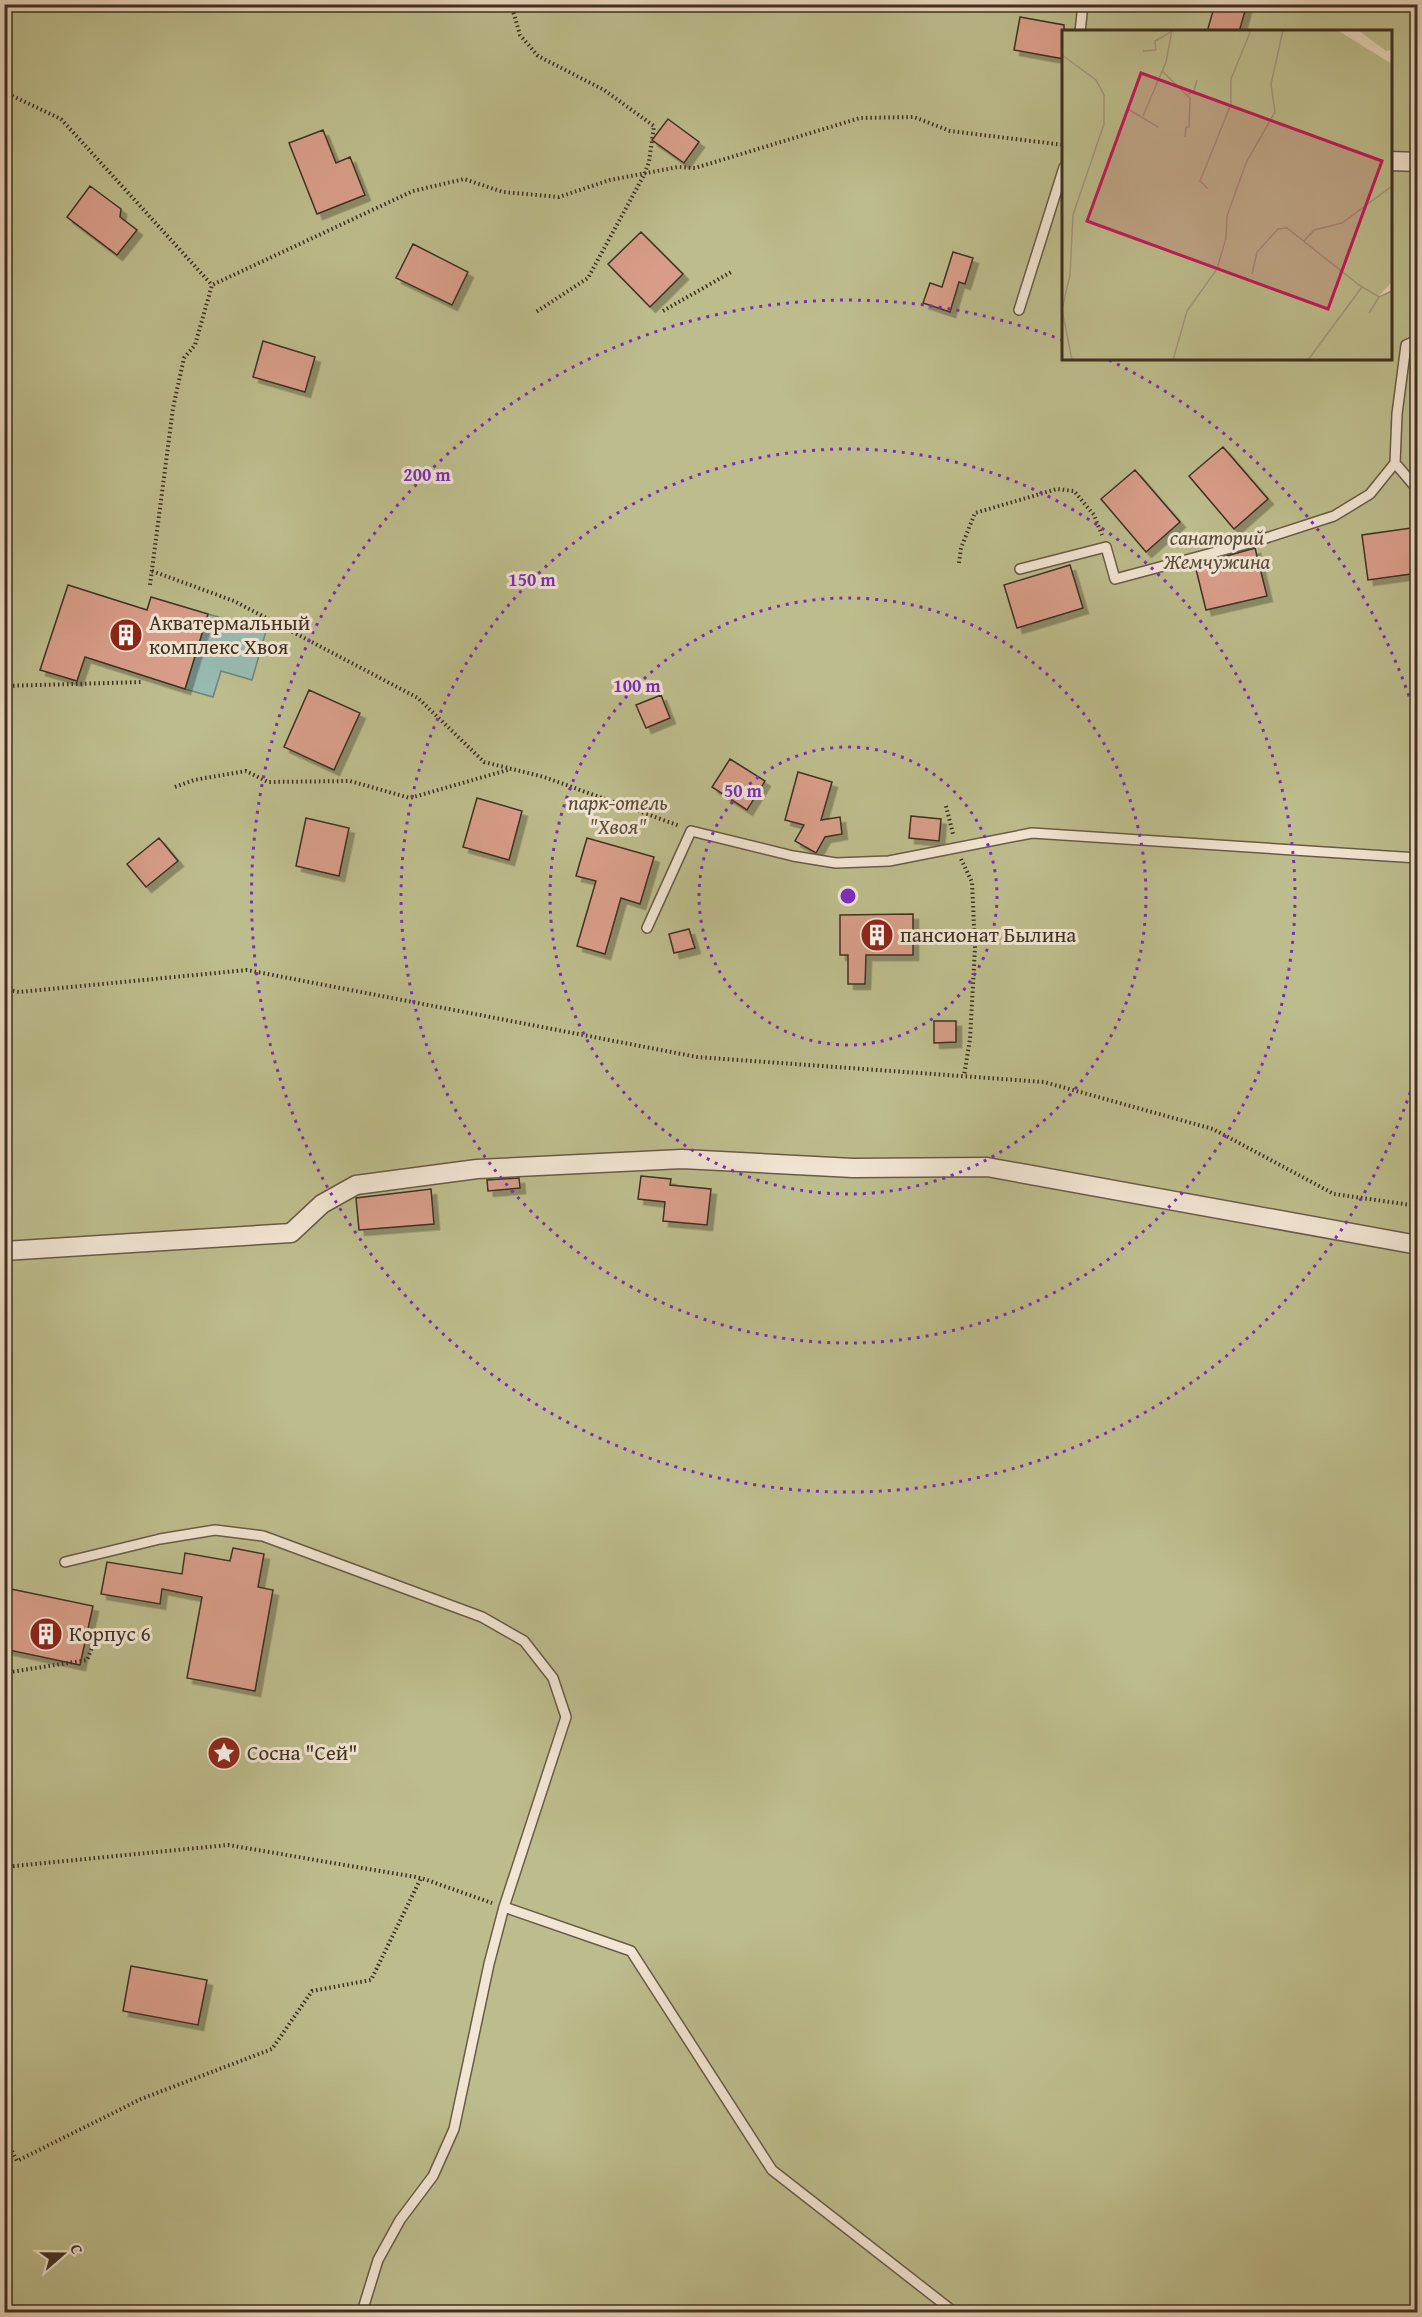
<svg xmlns="http://www.w3.org/2000/svg" width="1422" height="2317" viewBox="0 0 1422 2317" font-family="'Gentium Book Plus',serif">
  <style>
    .green { fill: #bdbc8c; stroke: #7e7657; stroke-width: 1.5; fill-rule: evenodd }
    .water { fill: #97bab1; stroke: #738378; stroke-width: 1.5 }
    .building { fill: #d89d89; stroke: #3e3022; stroke-width: 1.5; filter: url(#shadow) }
    .lines { fill: none; stroke-linecap: round; stroke-linejoin: round }
    .lane-casing { stroke: #695a48; stroke-width: 12 }
    .street-casing { stroke: #695a48; stroke-width: 21 }
    .path { stroke: #3e3022; stroke-width: 4; stroke-dasharray: 1.5 3; stroke-linecap: butt }
    .lane { stroke: #f1e5d3; stroke-width: 9 }
    .street { stroke: #f1e5d3; stroke-width: 18 }
    .ring { fill: none; stroke: #7b2cbf; stroke-width: 3; stroke-dasharray: 3 6 }
    .labels { text-anchor: middle; stroke-width: 6; stroke-linejoin: round; paint-order: stroke }
    .park-label { font-size: 21px; font-style: italic; fill: #574c37; stroke: #f1e5d3 }
    .poi-label { font-size: 21px; fill: #3e3022; stroke: #f1e5d3; text-anchor: start }
    .inset-road { fill: none; stroke: #a5947e; stroke-width: 1.5 }
    .view { fill: #c2185b; fill-opacity: 0.15; stroke: #c2185b; stroke-width: 3 }
    .inset-edge { fill: none; stroke: #3e3022; stroke-width: 3 }
    .centre { fill: #7b2cbf; stroke: #f1e5d3; stroke-width: 3 }
    .ring-label { font-size: 18px; text-anchor: middle; font-weight: bold; fill: #7b2cbf; stroke: #f1e5d3; stroke-width: 6; stroke-linejoin: round; paint-order: stroke }
  </style>
  <defs>
    <filter id="shadow"><feDropShadow dx="5.5" dy="5.5" stdDeviation="0" flood-color="#0004"/></filter>
  </defs>
  <rect width="100%" height="100%" fill="#e9d7bc"/>
  <filter id="stains"><feTurbulence type="fractalNoise" baseFrequency=".00333" numOctaves="4"/><feColorMatrix values="0 0 0 0 .2 0 0 0 0 .09 0 0 0 0 .02 0 0 0 .5 -.17"/></filter>
  <radialGradient id="worn" r=".72"><stop offset=".6" stop-color="#630" stop-opacity="0"/><stop offset="1" stop-color="#630" stop-opacity=".3"/></radialGradient>
  <path class="green" d="M5,5H1417V2312H5ZM1064,32H1390V358H1064Z"/>
  <path class="water" d="M208,614L266,631L252,680L221,671L213,697L185,689Z"/>
  <path class="building" d="M1215,4H1247L1239,32H1207Z
    M1020,17L1064,25V59L1014,50Z
    M668,119L699,142L684,163L652,140Z
    M323,130L336,163L350,157L365,195L317,214L289,143Z
    M90,186L121,209L120,217L137,230L117,255L67,217Z
    M641,232L683,274L650,307L608,264Z
    M413,244L468,272L452,305L396,278Z
    M953,252L973,258L965,284L959,282L950,312L923,303L930,283L942,287Z
    M263,341L315,357L305,392L253,377Z
    M1223,447L1268,499L1234,529L1189,476Z
    M1135,470L1180,522L1146,552L1101,499Z
    M1418,527V573L1368,580L1362,535Z
    M1255,548L1267,596L1206,610L1195,565Z
    M1070,565L1083,608L1017,628L1004,585Z
    M68,585L147,610L151,597L208,614L185,689L85,657L77,681L40,670Z
    M309,690L360,713L334,770L284,747Z
    M661,695L670,718L646,728L636,705Z
    M730,759L765,781L747,810L712,787Z
    M798,772L832,782L821,820L840,817L842,834L825,837L816,853L795,841L804,825L785,820Z
    M477,798L522,811L509,860L463,847Z
    M911,816L941,819L939,841L909,838Z
    M306,818L349,828L339,876L296,866Z
    M159,838L178,861L146,887L127,864Z
    M587,838L654,857L640,904L621,898L605,954L577,946L596,881L576,876Z
    M913,914V955H866L865,984H848V955H840V915Z
    M689,929L695,948L674,953L669,934Z
    M934,1021H956V1042L934,1043Z
    M641,1176L671,1179L670,1185L711,1189L707,1225L663,1221L665,1202L638,1199Z
    M519,1178L520,1188L488,1191L487,1180Z
    M431,1189L434,1224L359,1230L356,1198Z
    M233,1548L264,1554L258,1587L273,1590L255,1691L187,1678L202,1597L162,1589L160,1604L101,1594L107,1562L182,1574L185,1553L230,1561Z
    M11,1589L93,1606L80,1665L4,1649V1619Z
    M131,1966L207,1980L198,2025L123,2011Z"/>
  <g class="lines">
    <g class="lane-casing">
      <path id="lane" d="M1080,32L1083,4
        M1019,310L1064,167
        M1395,463L1418,490
        M1020,569L1106,547L1115,579L1257,541L1334,516L1370,494L1395,463L1397,414L1406,345L1418,340
        M647,928L691,831L793,856L836,863L889,861L1032,833L1418,858
        M65,1562L160,1539L215,1530L263,1536L482,1617L524,1641L553,1678L566,1717L504,1907L489,1964L454,2129L433,2176L400,2220L378,2260L362,2312
        M504,1907L631,1951L772,2170L954,2312"/>
    </g>
    <g class="street-casing">
      <path id="street" d="M1390,161L1418,162
        M4,1251L291,1233L322,1204L356,1185L477,1169L682,1159L853,1168L987,1167L1418,1245"/>
    </g>
    <path class="path" d="M511,4L520,35L538,56L604,90L654,126L649,162L644,175L588,278L536,312
      M4,92L61,119L212,285
      M663,311L733,271
      M959,563L961,548L975,513L1057,489L1074,491L1094,515L1102,535
      M152,571L234,601L418,698L484,762L544,777L680,826
      M150,585L173,408L184,358L195,345L212,285L413,191L464,179L503,192L559,197L610,180L678,167L695,168L860,118L914,117L950,131L1064,145
      M4,686L143,682
      M175,787L194,780L246,771L268,782L350,781L410,798L511,769
      M946,806L953,834
      M961,859L972,882L975,948L970,1039L964,1076
      M4,989L19,992L247,970L697,1057L1044,1082L1213,1129L1334,1194L1418,1206
      M4,1673L87,1660L97,1636
      M4,1867L228,1845L421,1878L492,1903
      M4,2135L17,2161L141,2099L272,2049L312,1991L371,1980L421,1878"/>
    <use href="#lane" class="lane"/>
    <use href="#street" class="street"/>
  </g>
  <g class="ring">
    <circle cx="848" cy="896" r="149"/>
    <circle cx="848" cy="896" r="298"/>
    <circle cx="848" cy="896" r="447"/>
    <path d="M1416 1075A596 596 0 1 1 1062 340M1109 360A596 596 0 0 1 1416 717"/>
  </g>
  <defs>
    <g id="building-disc" transform="scale(1.725)"><circle r="9.5" fill="#8f2418" stroke="#f1e5d3"/><path d="M-4-6H4V6H1V3H-1V6H-4ZM-2.5-4.3h1.7v1.8h-1.7ZM.8-4.3h1.7v1.8H.8ZM-2.5-1h1.7V.8h-1.7ZM.8-1h1.7V.8H.8Z" fill="#fff"/></g>
    <g id="sight-disc" transform="scale(1.725)"><circle r="9.5" fill="#8f2418" stroke="#f1e5d3"/><path d="M0-6L1.8-2.2L6-1.7L2.9 1.2L3.7 5.4L0 3.3L-3.7 5.4L-2.9 1.2L-6-1.7L-1.8-2.2Z" fill="#fff"/></g>
  </defs>
  <g fill-rule="evenodd">
    <use href="#building-disc" x="126" y="635"/>
    <use href="#building-disc" x="877" y="935"/>
    <use href="#building-disc" x="46" y="1634"/>
    <use href="#sight-disc" x="224" y="1753"/>
  </g>
  <g class="labels">
    <g class="park-label">
      <text x="1217" y="545">санаторий<tspan x="1217" dy="24">Жемчужина</tspan></text>
      <text x="618" y="810">парк-отель<tspan x="618" dy="24">"Хвоя"</tspan></text>
    </g>
    <g class="poi-label">
      <text x="149" y="630">Акватермальный<tspan x="149" dy="24">комплекс Хвоя</tspan></text>
      <text x="900" y="942">пансионат Былина</text>
      <text x="69" y="1641">Корпус 6</text>
      <text x="247" y="1760">Сосна "Сей"</text>
    </g>
  </g>
  <g transform="translate(1062 30)">
    <rect width="330" height="330" fill="#e9d7bc"/>
    <path d="M0,0H275L330,34V252L315,268L330,260V330H0ZM296,0H330V20L324,21Z" fill="#bdbc8c"/>
    <path class="inset-road" d="M81,21L94,20L93,11L109,2M0,25L34,50L42,65V94L11,185L8,245L0,279L10,330M100,41L128,68L127,97H124L123,107M126,64L132,61L135,50M66,79L96,97M81,86L104,32L110,0M146,159L138,151L169,74V49L189,0M242,211L252,200L280,193L330,156M190,244L195,222L216,199L225,198L297,255L317,267L330,261M307,283L317,267M111,330L125,281L155,239L164,208L165,186L184,133L213,82L209,54L221,0M246,330L300,257"/>
    <path class="view" d="M79,43L320,131L266,279L25,191Z"/>
    <rect width="330" height="330" class="inset-edge"/>
  </g>
  <circle cx="848" cy="896" r="9" class="centre"/>
  <g class="ring-label">
    <text x="427" y="481">200 m</text>
    <text x="532" y="586">150 m</text>
    <text x="637" y="692">100 m</text>
    <text x="743" y="797">50 m</text>
  </g>
  <rect width="1422" height="2317" fill="none" stroke="#e9d7bc" stroke-width="24"/>
  <rect x="6" y="6" width="1410" height="2305" fill="none" stroke="#3e3022" stroke-width="3"/>
  <rect x="12" y="12" width="1398" height="2293" fill="none" stroke="#3e3022" stroke-width="1.5"/>
  <g transform="translate(63 2254) rotate(70)" stroke="#f1e5d3" stroke-width="4.5" paint-order="stroke">
  <path d="M0-4.5L10 22L0 15L-10 22Z" fill="#3e3022"/>
  <text y="-9" font-size="16" font-weight="bold" text-anchor="middle" fill="#3e3022">С</text>
  </g>
  <rect width="100%" height="100%" filter="url(#stains)"/>
  <rect width="100%" height="100%" fill="url(#worn)"/>
</svg>
